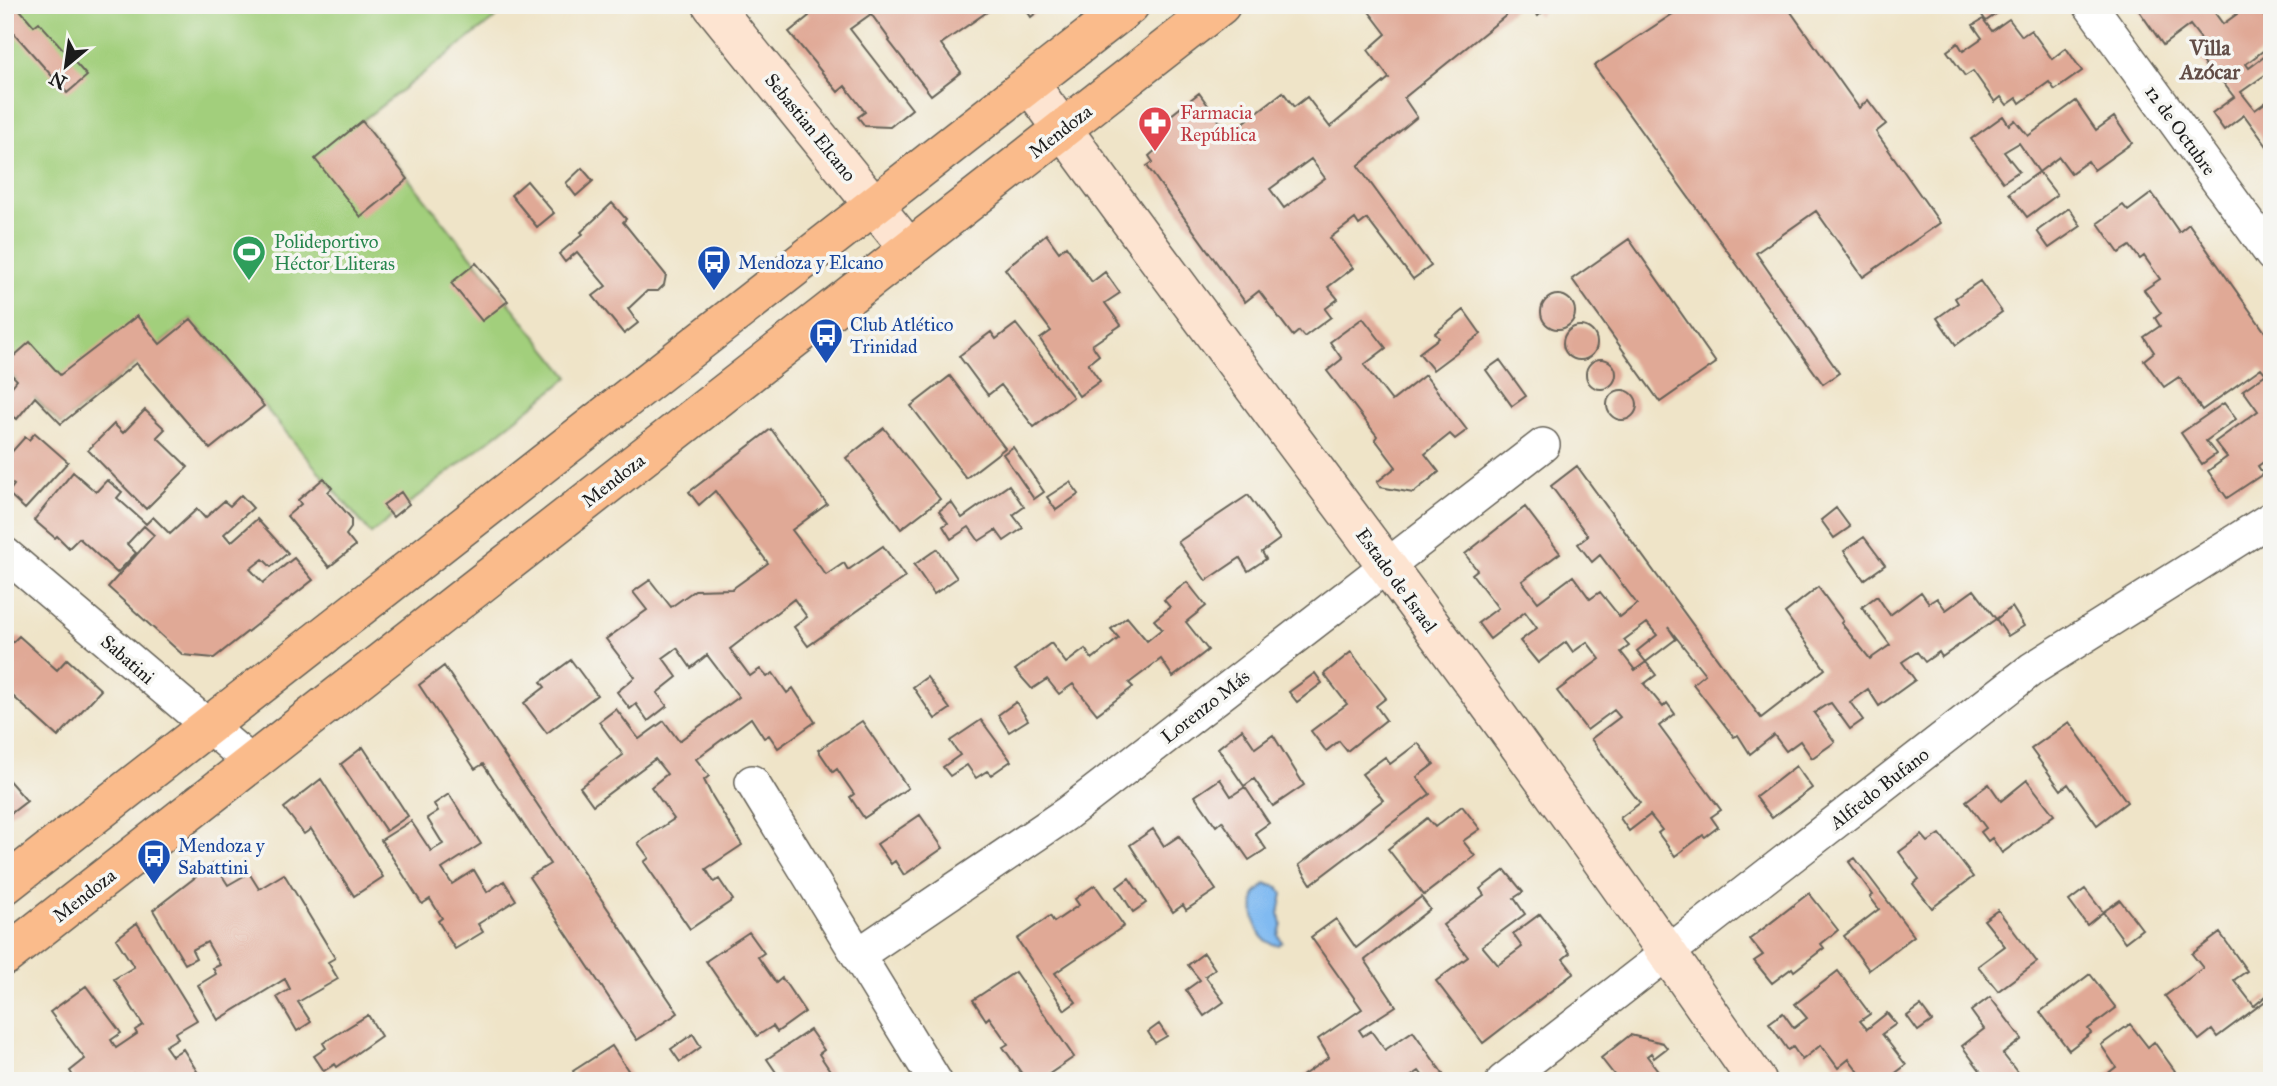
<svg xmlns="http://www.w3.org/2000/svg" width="2277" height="1086" viewBox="0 0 2277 1086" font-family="'IM FELL Great Primer',serif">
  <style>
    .green { fill: #a2cf7c; stroke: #5f764c; stroke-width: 2 }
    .water { fill: #80baf1; stroke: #4e6b86; stroke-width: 2 }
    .building { fill: #e0a996; fill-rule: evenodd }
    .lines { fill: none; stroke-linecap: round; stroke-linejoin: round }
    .street-casing { stroke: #666258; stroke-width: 36 }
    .secondary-casing { stroke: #666258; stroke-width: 41 }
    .primary-casing { stroke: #666258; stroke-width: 41 }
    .street { stroke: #fff; stroke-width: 33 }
    .secondary { stroke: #fde4d1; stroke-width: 38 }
    .primary { stroke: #fabb8b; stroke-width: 38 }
    .labels { text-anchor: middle; stroke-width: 7; stroke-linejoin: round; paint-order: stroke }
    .health-label { font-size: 19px; fill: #be3a42; stroke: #f6f6f2; text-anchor: start }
    .street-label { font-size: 19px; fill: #1c1c1c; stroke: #f6f6f2 }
    .leisure-label { font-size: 19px; fill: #27864d; stroke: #f6f6f2; text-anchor: start }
    .transit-label { font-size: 19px; fill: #164399; stroke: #f6f6f2; text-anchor: start }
    .neighbourhood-label { font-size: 21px; font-weight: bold; fill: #614d47; stroke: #f6f6f2 }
  </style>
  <rect width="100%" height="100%" fill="#f6f6f2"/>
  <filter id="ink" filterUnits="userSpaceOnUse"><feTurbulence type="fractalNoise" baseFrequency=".0143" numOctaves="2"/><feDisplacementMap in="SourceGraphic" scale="14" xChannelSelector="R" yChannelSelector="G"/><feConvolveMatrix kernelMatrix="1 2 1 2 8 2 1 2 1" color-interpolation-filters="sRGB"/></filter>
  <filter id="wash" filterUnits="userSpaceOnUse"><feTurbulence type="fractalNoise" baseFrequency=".00686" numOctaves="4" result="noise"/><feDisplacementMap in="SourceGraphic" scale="28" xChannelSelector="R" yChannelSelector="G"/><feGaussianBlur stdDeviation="1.57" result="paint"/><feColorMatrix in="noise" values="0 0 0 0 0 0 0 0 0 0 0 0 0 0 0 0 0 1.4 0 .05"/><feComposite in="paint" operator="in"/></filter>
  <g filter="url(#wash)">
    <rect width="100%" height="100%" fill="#efe4c8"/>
    <path class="green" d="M5,5H512L362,121L569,377L371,534L191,319L61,424L5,368Z"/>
    <path class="water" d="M1266,884L1278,887L1283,894L1279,913L1282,924L1278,935L1282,942L1278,945C1255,944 1251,912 1255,894Z"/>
    <g id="blocks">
      <path class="building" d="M5,5H16L34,26L39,22L87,76L67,93L5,23Z
        M801,5L912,6L997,5L941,44L961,72L931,95L889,41L890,40L871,14L850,29L912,109L890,127L865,126L858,117L865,112L845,86L838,92L789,32L809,16Z
        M1023,5H1046L1031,17Z
        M1364,5H1519L1404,98L1417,117L1358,166L1431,266L1413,279L1367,219L1359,225L1355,219L1330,238L1353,268L1328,287L1338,299L1325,309L1331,317L1304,337L1299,331L1293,336L1259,291L1245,302L1147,166L1153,162L1149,156L1157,149L1151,142L1156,138L1151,131L1199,93L1229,134L1283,92L1294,107L1307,97L1330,127L1389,78L1368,50L1386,34ZM1311,159L1325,178L1284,208L1270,189Z
        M1530,5H1550L1538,16Z
        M1672,5H1786L1859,108L1868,100L1886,124L1876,132L1940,223L1863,277L1816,211L1756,253L1839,373L1823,384L1594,66L1674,13L1669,7Z
        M1975,5H2000L2003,9L1986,21Z
        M2135,5H2217L2212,9L2223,24L2237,14L2231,5H2255L2272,27V44L2246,64L2249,68L2272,51V70L2241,92L2255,110L2272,98V153L2244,115L2224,130L2212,113L2234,97L2221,80L2217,82L2191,47L2201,39L2190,25L2163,45Z
        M1983,19L1992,31L2009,19L2022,36L2031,30L2052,59L2066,48L2082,71L2055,90L2049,82L2020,103L2017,98L2007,105L2001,97L1995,102L1973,71L1965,76L1947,51L1958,43L1963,51L1982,38L1973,25Z
        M2076,101L2096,130L2114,117L2132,143L2094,170L2088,161L2071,173L2059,157L2039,172L2019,143L2004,152L2019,171L2003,182L1971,139L2003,116L2009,125L2015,120L2028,136Z
        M362,121L408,179L361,217L315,159Z
        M582,168L593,181L576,196L566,183Z
        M2039,172L2057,195L2027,217L2009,193Z
        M527,181L554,213L537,227L511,195Z
        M2152,193L2179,232L2189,224L2272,342V456L2258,466L2263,474L2227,498L2208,471L2227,457L2215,442L2258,411L2243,390L2266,374L2261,368L2202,410L2179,377L2164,387L2144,360L2154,352L2144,337L2160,326L2155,318L2161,313L2144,290L2160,279L2144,256L2140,259L2130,246L2119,253L2098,223L2123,205L2128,211Z
        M612,203L626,219L623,222L666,275L664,285L658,291H647L628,309L638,323L624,334L593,296L606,286L577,252L565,262L559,254L583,234L581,232Z
        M2069,208L2081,226L2049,248L2037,231Z
        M1046,234L1059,252L1066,246L1092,282L1105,272L1120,293L1105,303L1121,325L1092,345L1099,355L1088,364L1100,381L1079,396L1040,339L1051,331L1005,269Z
        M1629,239L1716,363L1660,402L1572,279Z
        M476,263L508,301L482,321L451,283Z
        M1980,281L2002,312L1956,345L1937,318L1958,303L1955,298Z
        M1541 312a17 17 0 1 1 34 0a17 17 0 1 1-34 0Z
        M1464,310L1481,334L1433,370L1419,353L1439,338L1435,333Z
        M137,316L160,344L191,319L264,406L210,449L136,363L61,424L35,397L17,419L5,410V395L17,380L5,368V364L30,342L60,375Z
        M1363,318L1386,348L1364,365L1392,401L1425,375L1467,430L1455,439L1450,434L1425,454L1439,472L1413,493L1380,487L1377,482L1396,467L1375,439L1377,436L1327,371L1342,359L1330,342Z
        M1016,324L1073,397L1034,427L1001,385L988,395L959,356L991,332L996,339Z
        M1563 343a17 17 0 1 1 34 0a17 17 0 1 1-34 0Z
        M1586 374a15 15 0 1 1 30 0a15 15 0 1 1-30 0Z
        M1500,360L1526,396L1512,406L1486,370Z
        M950,376L1005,448L966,478L911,406Z
        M1607 405a15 15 0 1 1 30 0a15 15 0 1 1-30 0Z
        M2224,403L2236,419L2206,441L2216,454L2202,464L2181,433Z
        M145,410L165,429L157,437L188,467L146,509L88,450L114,424L123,433Z
        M884,428L940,499L901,529L846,458Z
        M771,429L827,504L792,530L826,575L844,563L848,570L883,546L905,577L808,646L794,627L807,617L794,599L730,649L750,676L760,669L767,677L773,673L787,693L793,688L815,722L778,748L769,735L764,738L751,718L696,759L709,776L704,780L711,794L742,845L706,869L714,882L719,879L733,900L690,929L644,862L649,858L638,843L674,819L651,787L667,774L655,759L593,805L580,787L623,755L599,722L616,709L639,739L664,721L679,741L739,697L707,655L691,668L677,648L663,658L677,677L657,693L667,706L648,721L636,704L630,709L617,692L635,677L606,639L647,610L633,592L650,580L671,607L695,590L732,589L768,563L715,491L699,505L689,492Z
        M35,433L68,462L25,509L8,493L14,485L5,478V467L11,460L8,456L25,437L29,440Z
        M1013,447L1044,492L1034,499L1003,454Z
        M1577,466L1761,718L1825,669L1785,613L1818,587L1843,621L1841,623L1870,659L1890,645L1862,607L1877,596L1890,615L1921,592L1929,603L1937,598L1946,610L1974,590L1996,619L2012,607L2024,626L2008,636L1996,619L1942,657L1939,652L1925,662L1917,652L1902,662L1915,680L1879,706L1868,689L1850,702L1863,720L1850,729L1831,703L1826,705L1814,713L1835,742L1812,758L1800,741L1786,751L1774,735L1750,754L1738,735L1734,737L1693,684L1705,674L1668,627L1676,639L1646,662L1656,675L1644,684L1663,707L1667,703L1675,714L1659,726L1721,810L1711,817L1718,827L1705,837L1703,835L1675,856L1658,833L1662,830L1650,815L1629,831L1620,818L1640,803L1591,739L1620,717L1614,710L1587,730L1557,691L1600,659L1587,642L1573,652L1566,642L1538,663L1520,641L1537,628L1525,612L1490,639L1478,623L1498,608L1472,574L1477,570L1465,554L1525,507L1560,553L1522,581L1538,602L1573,576L1590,599L1600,592L1620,617L1637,604L1600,555L1592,562L1578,544L1588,536L1551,486ZM1647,623L1657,635L1637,651L1646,662L1635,670L1621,652L1629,646L1624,640Z
        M73,472L96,492L107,480L122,492L117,498L143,521L146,524L153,517L170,534L197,509L205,518L224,501L230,506L241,495L253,508L224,534L231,542L257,519L288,553L271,567L263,559L250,569L263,583L294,558L313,580L214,658L183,655L108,587L154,535L144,526L127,544L136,553L117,573L79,538L69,548L57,536L55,538L34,520Z
        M324,478L332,488L328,492L351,518V528L346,535L355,546L329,567L287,516L301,504L298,500Z
        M1070,482L1079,494L1056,510L1047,497Z
        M1009,485L1024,507L1013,515L1023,528L1004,541L996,530L979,541L969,527L951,539L943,526L948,523L939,511L951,502L962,518Z
        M401,492L409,504L393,517L383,505Z
        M1248,495L1280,539L1262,552L1266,559L1248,571L1240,558L1206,581L1178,542Z
        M1836,508L1850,527L1834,538L1821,520Z
        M1864,537L1885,565L1864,580L1844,551Z
        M937,549L957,578L934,594L914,565Z
        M1187,582L1206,606L1186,622L1208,650L1173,677L1161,659L1129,683L1133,687L1097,714L1073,684L1059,694L1047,679L1032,689L1015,670L1051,643L1066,663L1085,649L1092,659L1119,638L1111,629L1127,617L1147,641L1162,629L1154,620L1170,607L1164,600Z
        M19,636L57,670L67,659L101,690L58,737L5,689V650Z
        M1351,652L1386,698L1376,706L1386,720L1347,751L1339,741L1326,751L1311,731L1347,704L1324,674Z
        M571,660L597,695L547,733L524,703L545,687L541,682Z
        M444,666L678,1013L637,1040L529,877L550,864L483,764L475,769L419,685Z
        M1315,673L1322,683L1297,702L1289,692Z
        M927,677L950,709L935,719L913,687Z
        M1016,702L1028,720L1009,732L998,715Z
        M981,720L1011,761L991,775L987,771L976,778L967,765L950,776L943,767L960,755L950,741Z
        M862,721L908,788L864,818L850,797L854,794L845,781L837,769L833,772L818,750Z
        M2069,722L2127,802L2097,825L2068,784L2061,790L2031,749Z
        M1242,729L1255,748L1273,735L1304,785L1273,806L1254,779L1244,786L1218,748Z
        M1418,743L1434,764L1417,777L1430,794L1311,884L1299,865L1383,800L1362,774L1385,757L1390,764Z
        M363,747L408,816L386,831L341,764Z
        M1796,766L1812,788L1772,818L1756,797Z
        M5,776L27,801L5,818Z
        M321,779L383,877L354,896L311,829L304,834L284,808Z
        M1220,779L1231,796L1245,787L1269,823L1255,833L1266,849L1249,860L1222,821L1216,826L1195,796Z
        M2027,780L2054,815L2002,853L1992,838L1988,841L1981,832L1986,828L1966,801L1989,784L2001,801Z
        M449,794L481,844L442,869L452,884L474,870L487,892L504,881L516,900L478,924L483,932L455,949L438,921L442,918L430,899L422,904L381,840L411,821L431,851L443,844L427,818L438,811L434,804Z
        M1462,806L1480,829L1463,841L1475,856L1424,895L1388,849L1427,818L1435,827Z
        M920,815L943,848L904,875L895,861L891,864L877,844Z
        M1153,829L1164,846L1179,836L1216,890L1186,910L1183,905L1173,912L1130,845Z
        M1940,834L1973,877L1932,908L1913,884L1919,879L1899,852L1922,835L1928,842Z
        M1855,858L1914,936L1869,970L1844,936L1879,909L1870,897L1873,895L1849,862Z
        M214,863L228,885L249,873L259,889L284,874L335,958L328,962L338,979L298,1002L311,1022L297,1031L277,997L290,989L285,979L218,1020L198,985L216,974L213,968L220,965L207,942L192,950L196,958L185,964L153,910Z
        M1505,870L1523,892L1514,898L1525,914L1482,946L1498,965L1522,947L1513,934L1540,914L1570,953L1563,959L1574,973L1483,1043L1436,981L1468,957L1443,925L1484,895L1480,889Z
        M1129,878L1146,903L1133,912L1117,887Z
        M1095,885L1124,926L1055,973L1076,1002L1065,1010L1017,939L1050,916L1054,922L1079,905L1075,899Z
        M2085,889L2103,912L2087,925L2069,901Z
        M1809,893L1838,930L1821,944L1824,948L1794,971L1792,968L1772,983L1754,961L1763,955L1750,939Z
        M1421,897L1430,909L1365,960L1396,1006L1359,1030L1363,1036L1371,1031L1385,1050L1413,1031L1443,1074L1434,1081H1427L1419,1071L1404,1081H1295L1329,1057L1318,1039L1362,1009L1311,937L1336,919L1356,948Z
        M2120,900L2142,929L2125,942L2103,912Z
        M1998,910L2037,962L1998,991L1978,966L2005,946L1984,920Z
        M137,923L197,1020L175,1033L178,1038L165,1046L172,1056L183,1049L203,1081H137L133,1074L124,1081H76L70,1071L85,1059L50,1012L86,986L121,1033L111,1040L116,1048L137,1034L135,1030L143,1025L114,979L134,967L116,939Z
        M749,932L764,953L758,957L776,983L782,978L805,1012L777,1032L773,1026L757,1036L706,961Z
        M2220,933L2247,971L2234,980L2254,1006L2266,996L2268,999L2217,1037L2212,1030L2199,1040L2165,996L2203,968L2192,954Z
        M1204,953L1215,969L1205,976L1224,1002L1204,1016L1186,990L1200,980L1188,965Z
        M1838,971L1870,1014L1860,1021L1867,1029L1887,1013L1896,1024L1882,1034L1906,1065L1885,1081H1853L1861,1075L1849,1059L1838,1068L1821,1045L1802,1060L1793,1047L1788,1050L1769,1023L1783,1013L1794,1028L1807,1018L1795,1004Z
        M1015,972L1074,1057L1039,1081H1027L1003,1047L1008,1044L989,1017L986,1020L973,1000Z
        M2090,974L2116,1008L2088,1029L2091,1033L2069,1050L2040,1012Z
        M1990,997L2022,1039L2003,1054L2024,1081H1988L1962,1046L1984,1029L1971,1011Z
        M1921,1006L1932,1021L1918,1031L1907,1016Z
        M368,1015L381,1036L337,1067L335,1064L324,1071L314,1056L326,1048L323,1043Z
        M1159,1024L1167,1036L1155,1043L1148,1032Z
        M2130,1024L2148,1047L2154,1042L2175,1071L2162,1081H2098L2116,1067L2101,1045Z
        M810,1030L824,1050L819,1054L837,1081L842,1077L845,1081H782L767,1059Z
        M693,1034L701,1047L680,1062L671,1049Z
        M1630,1035L1663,1043L1667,1048L1654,1058L1651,1053L1647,1056L1666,1081H1619L1601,1058Z
        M612,1046L635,1081H579L573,1071Z"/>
    </g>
  </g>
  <g filter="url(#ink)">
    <use href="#blocks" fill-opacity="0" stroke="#666258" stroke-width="2"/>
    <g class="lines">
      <g class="street-casing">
        <path id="street" d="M2090,5L2272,255
          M5,554L252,763
          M752,782L935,1081
          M858,955L1066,814L1543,445
          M1503,1081L2032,669L2272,518"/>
      </g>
      <g class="secondary-casing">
        <path id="secondary" d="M712,5L909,249
          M1030,84C1146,245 1266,403 1384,562C1512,733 1635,906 1757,1081"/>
      </g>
      <g class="primary-casing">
        <path id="primary" d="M5,885L1130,5
          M5,956L1221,5"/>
      </g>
      <use href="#street" class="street"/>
      <use href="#secondary" class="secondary"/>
      <use href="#primary" class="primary"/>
    </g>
  </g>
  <defs>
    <g id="pharmacy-pin" transform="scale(1.75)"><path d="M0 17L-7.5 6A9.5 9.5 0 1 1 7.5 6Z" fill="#e0444e" stroke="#f6f6f2"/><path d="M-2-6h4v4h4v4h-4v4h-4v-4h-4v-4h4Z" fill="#fff"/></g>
    <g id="stadium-pin" transform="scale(1.75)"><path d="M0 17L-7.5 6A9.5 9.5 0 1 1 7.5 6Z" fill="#2e9e5b" stroke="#f6f6f2"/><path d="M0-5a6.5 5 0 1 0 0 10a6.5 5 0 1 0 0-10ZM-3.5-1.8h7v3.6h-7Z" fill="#fff"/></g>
    <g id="bus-pin" transform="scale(1.75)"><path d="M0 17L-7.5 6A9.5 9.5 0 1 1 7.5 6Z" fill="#1a4fb4" stroke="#f6f6f2"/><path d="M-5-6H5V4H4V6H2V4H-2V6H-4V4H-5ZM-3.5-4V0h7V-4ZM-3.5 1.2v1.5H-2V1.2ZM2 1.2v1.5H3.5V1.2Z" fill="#fff"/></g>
  </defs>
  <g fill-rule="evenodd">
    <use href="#pharmacy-pin" x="1155" y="123"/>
    <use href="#stadium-pin" x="249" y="252"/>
    <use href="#bus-pin" x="714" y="262"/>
    <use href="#bus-pin" x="826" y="335"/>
    <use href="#bus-pin" x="154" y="856"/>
  </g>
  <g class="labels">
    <g class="health-label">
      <text x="1180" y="119">Farmacia<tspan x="1180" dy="22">República</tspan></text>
    </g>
    <g class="street-label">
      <text transform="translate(811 127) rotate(51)" y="7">Sebastian Elcano</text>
      <text transform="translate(2181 130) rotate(54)" y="7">12 de Octubre</text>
      <text transform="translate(1060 131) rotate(-38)" y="7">Mendoza</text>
      <text transform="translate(613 480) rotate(-38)" y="7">Mendoza</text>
      <text transform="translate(1397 580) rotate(54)" y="7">Estado de Israel</text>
      <text transform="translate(128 659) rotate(41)" y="7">Sabatini</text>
      <text transform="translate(1205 706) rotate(-38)" y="7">Lorenzo Más</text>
      <text transform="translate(1879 788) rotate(-38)" y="7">Alfredo Bufano</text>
      <text transform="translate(84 895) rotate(-38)" y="7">Mendoza</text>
    </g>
    <g class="leisure-label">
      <text x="274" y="248">Polideportivo<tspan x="274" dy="22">Héctor Lliteras</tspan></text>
    </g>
    <g class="transit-label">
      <text x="738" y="269">Mendoza y Elcano</text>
      <text x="850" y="331">Club Atlético<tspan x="850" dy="22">Trinidad</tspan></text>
      <text x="178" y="852">Mendoza y<tspan x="178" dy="22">Sabattini</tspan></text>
    </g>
    <g class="neighbourhood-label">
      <text x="2210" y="55">Villa<tspan x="2210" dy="24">Azócar</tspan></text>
    </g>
  </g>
  <rect width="2277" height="1086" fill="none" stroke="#f6f6f2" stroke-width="28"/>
  <g transform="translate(66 66) rotate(209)" stroke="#f6f6f2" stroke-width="5" paint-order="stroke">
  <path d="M0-5L12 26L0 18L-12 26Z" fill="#1c1c1c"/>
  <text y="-10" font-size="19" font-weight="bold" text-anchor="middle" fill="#1c1c1c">N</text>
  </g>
</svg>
